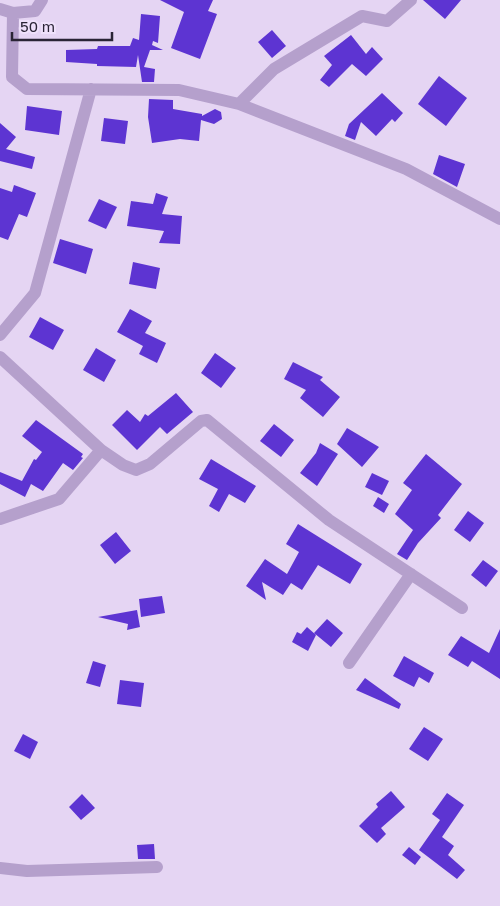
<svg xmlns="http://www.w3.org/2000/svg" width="500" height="906" viewBox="0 0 500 906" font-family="'Golos Text',sans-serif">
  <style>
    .building { fill: #5d34d2 }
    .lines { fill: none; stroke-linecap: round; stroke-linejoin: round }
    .minor { stroke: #b5a0cc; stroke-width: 12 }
  </style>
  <rect width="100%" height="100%" fill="#e5d5f3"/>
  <path class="building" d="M160,0H213L208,11L217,14L200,59L171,48L184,12Z
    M423,0H461L445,19Z
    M141,14L160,16L158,43L153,41L152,45L163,50H150L144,67L155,69L154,82H142L138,55L136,67L97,66V64L66,62V50L97,49L98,46H130L133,38L139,40Z
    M272,30L286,46L272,58L258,42Z
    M351,35L366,54L372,47L383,59L366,76L352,64L329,87L320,80L332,65L324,56Z
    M439,76L467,98L446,126L418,104Z
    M382,93L403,113L395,122L392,119L376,136L361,122L355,140L345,136L349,124Z
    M149,99L173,100V109L202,114V116L215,109L221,112L222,119L214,124L201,120L199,141L180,139L152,143L148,117Z
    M27,106L62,111L59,135L25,130Z
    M104,118L128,121L125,144L101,141Z
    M0,123L16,137L6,149L35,157L32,169L0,161Z
    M439,155L465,164L457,187L433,174Z
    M14,185L36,193L27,217L19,214L8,240L0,237V188L12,192Z
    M156,193L168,197L162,214L182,216L180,244L159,243L164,231L127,226L131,201L153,204Z
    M99,199L117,207L106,229L88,221Z
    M60,239L93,249L86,274L53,263Z
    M133,262L160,268L156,289L129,284Z
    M130,309L152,321L145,333L166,343L157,363L139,354L143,346L117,332Z
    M40,317L64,330L53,350L29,337Z
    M96,348L116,360L104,382L83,370Z
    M215,353L236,368L221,388L201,373Z
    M293,362L323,377L320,380L340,397L323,417L300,398L306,390L284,379Z
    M176,393L193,412L167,434L160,427L137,450L112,425L127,410L140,422L145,414L148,416Z
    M36,420L83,454L81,457L83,458L73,470L63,463L43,491L31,484L25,497L0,484V472L22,481L34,459L36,460L42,452L22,436Z
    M274,424L294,440L281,457L260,441Z
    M347,428L379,447L362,467L337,444Z
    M320,443L338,454L317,486L300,473L316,453Z
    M426,454L462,484L438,515L441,518L418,543L407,560L397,554L413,530L395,514L412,490L403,483Z
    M211,459L256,486L245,503L229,494L219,512L209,506L218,489L199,479Z
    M372,473L389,481L382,495L365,487Z
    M378,497L389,504L384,513L373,506Z
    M468,511L484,523L470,542L454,530Z
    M298,524L362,564L350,584L318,565L302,590L291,583L283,595L262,582L266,600L246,586L265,559L287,574L299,552L286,544Z
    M116,532L131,551L115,564L100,545Z
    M483,560L498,571L486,587L471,575Z
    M162,596L165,613L141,617L139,599Z
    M137,610L140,627L127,630L128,624L98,617Z
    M327,619L343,633L331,647L314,633Z
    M307,627L316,635L308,651L292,642L297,632L301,634Z
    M500,629V679L472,661L468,667L448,655L461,636L489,653Z
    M404,656L434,673L429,683L419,677L414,687L393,676Z
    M93,661L106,665L100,687L86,683Z
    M365,678L401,704L399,709L356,690Z
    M120,680L144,683L141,707L117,704Z
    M424,727L443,739L428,761L409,749Z
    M23,734L38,742L30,759L14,751Z
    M391,791L405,807L381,828L386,834L377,843L359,826L378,807L376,804Z
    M447,793L464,805L442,837L454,846L448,855L465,870L457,879L419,850L440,820L432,814Z
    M82,794L95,808L81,820L69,807Z
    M154,844L155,859H138L137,845Z
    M409,847L421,857L415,865L402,855Z"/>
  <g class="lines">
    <path class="minor" d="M0,9L13,13L35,11L42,0
      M13,13L12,77L27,89L179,90L239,104L406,169L500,219
      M239,104L274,69L362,16L387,21L411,0
      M0,335L35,293L91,89
      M0,357L101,450L123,465L136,470L150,464L201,421L207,420L329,520L462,608
      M0,519L59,499L101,450
      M349,663L411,574
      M0,868L27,871L157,867"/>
  </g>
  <path d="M12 32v8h100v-8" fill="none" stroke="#2a2435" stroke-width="2.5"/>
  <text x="20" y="32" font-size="15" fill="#2a2435" stroke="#efe1fb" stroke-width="4" paint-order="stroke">50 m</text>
</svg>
